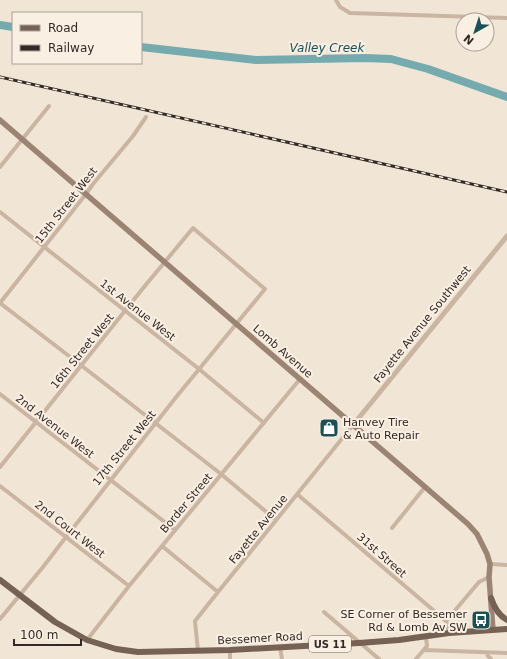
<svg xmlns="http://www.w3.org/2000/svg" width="507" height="659" viewBox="0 0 507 659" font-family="'DejaVu Sans',sans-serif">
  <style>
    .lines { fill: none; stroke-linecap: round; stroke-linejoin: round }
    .river { stroke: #75aaaf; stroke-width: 8 }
    .minor { stroke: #c9b5a2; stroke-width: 4 }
    .tertiary { stroke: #c9b5a2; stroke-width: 5 }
    .secondary { stroke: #9c8474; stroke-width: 5.5 }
    .primary { stroke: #766155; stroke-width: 6 }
    .rail-casing { stroke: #342a25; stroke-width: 3 }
    .rail { stroke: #f9efe2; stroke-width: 1.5; stroke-dasharray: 4.5; stroke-linecap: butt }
    .labels { text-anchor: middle; stroke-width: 4; stroke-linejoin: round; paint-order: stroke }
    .shield { fill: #f9efe2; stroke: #6f655e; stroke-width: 1 }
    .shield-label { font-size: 10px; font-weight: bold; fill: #342a25 }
    .street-label { font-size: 11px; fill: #342a25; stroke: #f9efe2 }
    .poi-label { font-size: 11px; fill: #342a25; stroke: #f9efe2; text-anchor: start }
    .water-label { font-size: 12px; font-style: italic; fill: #1a5056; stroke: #f9efe2 }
  </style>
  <rect width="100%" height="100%" fill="#f1e5d6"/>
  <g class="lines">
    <path class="river" d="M0,25L13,27
      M141,47L256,60L365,58L391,59L428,69L507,97"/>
    <path class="minor" d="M336,0L340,7L350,13L507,18
      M0,167L49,106
      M0,212L199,369L264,423
      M0,303L82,366L221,474L276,520
      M0,303L86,194L93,184L133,136L146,117
      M0,394L175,530
      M0,467L144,287L193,228L265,289L177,396L66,537L43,567L0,619
      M0,486L129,586
      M297,494L446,621L449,633
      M392,528L425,487
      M162,546L218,592
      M490,564L507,565
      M324,612L379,659
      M446,621L479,582L489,577
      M87,640L129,586L300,379
      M280,647L282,659
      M424,650L507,653
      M198,651L195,621L218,592L353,425
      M487,653L488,656L491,659
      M230,659V650
      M416,659L427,646L426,637"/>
    <path class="tertiary" d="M353,425L507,236"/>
    <path class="secondary" d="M0,120L468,524L477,534L487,554L490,564L489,577L493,630"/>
    <path class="primary" d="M0,580L55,622L87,640L116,649L138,652L230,650L359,643L399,640L449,633L507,629
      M491,598C494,607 498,615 507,620"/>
    <g class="rail-casing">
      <path id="rail" d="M0,77L507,192"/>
    </g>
    <use href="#rail" class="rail"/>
  </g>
  <defs>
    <g id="shop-square" transform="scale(1)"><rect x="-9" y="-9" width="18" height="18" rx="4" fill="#1a5056" stroke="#f9efe2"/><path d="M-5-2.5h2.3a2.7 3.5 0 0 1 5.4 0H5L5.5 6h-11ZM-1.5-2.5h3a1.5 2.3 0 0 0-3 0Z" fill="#fff"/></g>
    <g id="bus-square" transform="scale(1)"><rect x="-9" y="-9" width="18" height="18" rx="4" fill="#1a5056" stroke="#f9efe2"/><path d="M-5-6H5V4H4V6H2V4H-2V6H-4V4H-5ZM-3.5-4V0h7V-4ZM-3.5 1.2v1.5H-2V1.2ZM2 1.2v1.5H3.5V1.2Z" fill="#fff"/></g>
  </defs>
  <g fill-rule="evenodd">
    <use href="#shop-square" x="329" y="428"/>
    <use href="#bus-square" x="481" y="620"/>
  </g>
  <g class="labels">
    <rect class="shield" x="309" y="636" width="42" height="16" rx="3"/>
    <g class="shield-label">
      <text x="330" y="648">US 11</text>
    </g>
    <g class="street-label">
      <text transform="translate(66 205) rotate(-52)" y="4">15th Street West</text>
      <text transform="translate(138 310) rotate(38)" y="4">1st Avenue West</text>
      <text transform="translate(422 324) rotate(-51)" y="4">Fayette Avenue Southwest</text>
      <text transform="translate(82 351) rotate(-51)" y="4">16th Street West</text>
      <text transform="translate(283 351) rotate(41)" y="4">Lomb Avenue</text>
      <text transform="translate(55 426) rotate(38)" y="4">2nd Avenue West</text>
      <text transform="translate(124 448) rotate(-51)" y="4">17th Street West</text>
      <text transform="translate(186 503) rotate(-50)" y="4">Border Street</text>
      <text transform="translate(70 529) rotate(38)" y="4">2nd Court West</text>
      <text transform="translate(258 529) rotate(-51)" y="4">Fayette Avenue</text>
      <text transform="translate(382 555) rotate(41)" y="4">31st Street</text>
      <text transform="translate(260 638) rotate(-3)" y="4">Bessemer Road</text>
    </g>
    <g class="poi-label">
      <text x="343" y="426">Hanvey Tire<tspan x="343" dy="13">&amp; Auto Repair</tspan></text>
      <text x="467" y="618" text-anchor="end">SE Corner of Bessemer<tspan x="467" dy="13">Rd &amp; Lomb Av SW</tspan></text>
    </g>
    <g class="water-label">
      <text x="327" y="52">Valley Creek</text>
    </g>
  </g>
  <rect x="12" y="12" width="130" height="52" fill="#f9efe2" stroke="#aaa096"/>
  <rect x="20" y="25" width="20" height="6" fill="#766155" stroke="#aaa096"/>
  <text x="48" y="32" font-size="12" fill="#342a25">Road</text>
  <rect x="20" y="45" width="20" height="6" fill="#342a25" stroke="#aaa096"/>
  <text x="48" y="52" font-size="12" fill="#342a25">Railway</text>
  <g transform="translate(475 32) rotate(219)"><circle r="19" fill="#f9efe2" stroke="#aaa096"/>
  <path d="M0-3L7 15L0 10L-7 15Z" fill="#1a5056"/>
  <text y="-6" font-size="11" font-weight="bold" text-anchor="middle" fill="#342a25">N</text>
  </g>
  <path d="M14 639v6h67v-6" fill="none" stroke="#342a25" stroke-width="2"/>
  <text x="20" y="639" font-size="12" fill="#342a25" stroke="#f9efe2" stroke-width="3" paint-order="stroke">100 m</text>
</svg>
